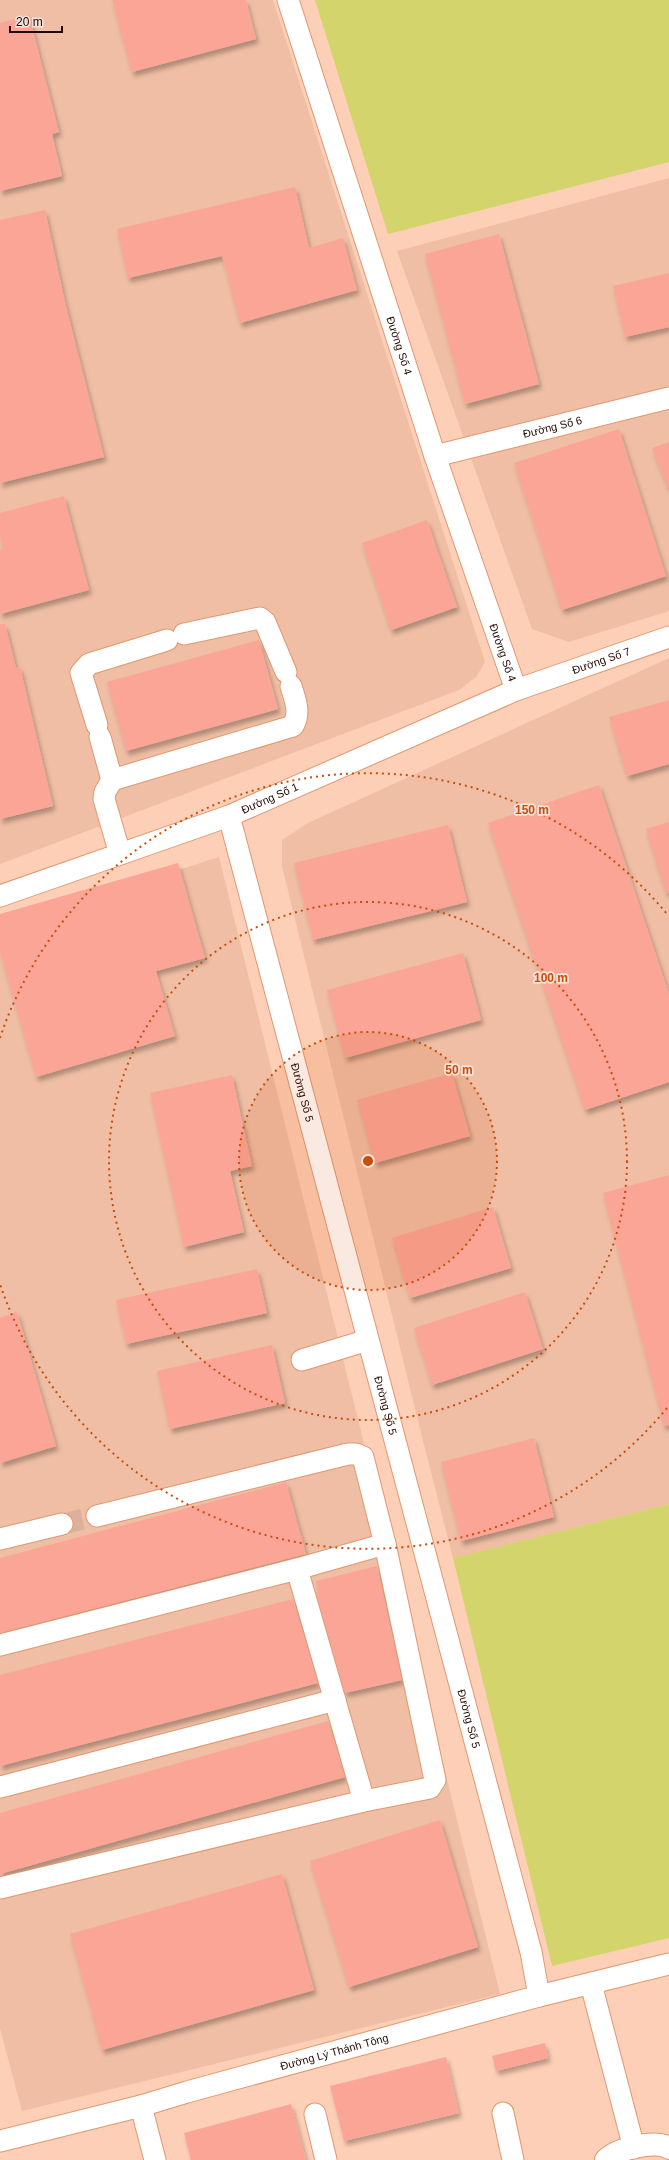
<svg xmlns="http://www.w3.org/2000/svg" width="669" height="2160" viewBox="0 0 669 2160" font-family="Arial,sans-serif">
  <style>
    .built { fill: #efbea4 }
    .green { fill: #d3d46c }
    .building { fill: #fba597; filter: url(#shadow) }
    .lines { fill: none; stroke-linecap: round; stroke-linejoin: round }
    .minor-tunnel { stroke: #dcb19b; stroke-width: 21; stroke-dasharray: 21 10; stroke-linecap: butt }
    .minor-casing { stroke: #e1976f; stroke-width: 23 }
    .major-casing { stroke: #e1976f; stroke-width: 24 }
    .minor { stroke: #fff; stroke-width: 21 }
    .major { stroke: #fff; stroke-width: 22 }
    .ring { fill: none; stroke: #ca4d0a; stroke-width: 2; stroke-dasharray: 2 4 }
    .labels { text-anchor: middle; stroke-width: 3.5; stroke-linejoin: round; paint-order: stroke }
    .street-label { font-size: 11px; fill: #220800; stroke: #f3e3db }
    .centre { fill: #ca4d0a; stroke: #f3e3db; stroke-width: 2 }
    .ring-label { font-size: 12px; text-anchor: middle; font-weight: bold; fill: #ca4d0a; stroke: #f3e3db; stroke-width: 3.5; stroke-linejoin: round; paint-order: stroke }
  </style>
  <defs>
    <filter id="shadow"><feDropShadow dx="2.5" dy="4.5" stdDeviation="2" flood-color="#0004"/></filter>
  </defs>
  <rect width="100%" height="100%" fill="#fdcfb6"/>
  <path class="built" d="M0,0H273L485,662L476,677L459,690L0,864Z
    M669,178V611L569,642L532,629L397,251Z
    M669,658V1504L453,1558L418,1421L282,866V840L308,823Z
    M219,857L500,1994L22,2111L0,2028V928Z"/>
  <path class="green" d="M315,0H669V162L388,234Z
    M669,1504V1938L552,1966L453,1558Z"/>
  <path class="building" d="M112,0H246L256,39L132,72Z
    M29,15L59,132L52,134L62,176L0,191V23Z
    M295,187L309,248L343,238L357,290L240,323L222,256L128,278L117,229Z
    M45,210L65,302L104,457L0,483V220Z
    M499,234L539,384L465,404L425,254Z
    M669,273V327L625,337L613,286Z
    M619,429L666,576L562,610L514,463Z
    M669,442V488H668L652,448Z
    M64,496L89,590L0,614V549L3,548L0,535V513Z
    M427,520L457,607L391,630L362,543Z
    M0,624H5L16,668L20,667L53,806L0,819Z
    M259,640L278,709L126,751L107,682Z
    M669,700V764L627,776L609,717Z
    M599,785L669,994V1082L585,1110L488,823Z
    M669,822V893H666L646,829Z
    M448,825L467,902L313,940L294,863Z
    M178,863L205,958L156,971L175,1036L36,1077L0,951V914Z
    M463,953L481,1020L345,1058L327,990Z
    M452,1073L470,1136L375,1163L357,1100Z
    M232,1075L252,1166L230,1171L244,1232L184,1247L150,1093Z
    M669,1175V1425L664,1426L603,1193Z
    M493,1207L511,1268L410,1298L392,1238Z
    M257,1269L267,1313L126,1344L116,1300Z
    M525,1292L543,1349L432,1385L414,1328Z
    M17,1312L56,1446L0,1463V1318Z
    M272,1345L285,1403L170,1429L157,1371Z
    M534,1438L554,1517L461,1541L441,1462Z
    M286,1482L306,1554L0,1633V1558Z
    M377,1566L402,1680L345,1693L316,1592H319L316,1581Z
    M293,1599L318,1683L0,1766V1675Z
    M328,1721L345,1777L0,1874V1813Z
    M440,1820L478,1947L349,1987L310,1861Z
    M282,1874L314,1990L102,2050L70,1934Z
    M545,2043L548,2058L496,2071L492,2056Z
    M446,2057L459,2113L344,2141L330,2086Z
    M291,2104L306,2160H191L184,2133Z"/>
  <g class="lines">
    <path class="minor-tunnel" d="M62,1524L97,1516"/>
    <g class="minor-casing">
      <g id="minor">
        <path id="s1" d="M288,0L435,456L516,690"/>
        <path id="s2" d="M435,456L669,398"/>
        <path d="M184,634L260,618L265,622L286,672"/>
        <path d="M97,725L81,673L89,664L167,640"/>
        <path d="M100,737L112,780"/>
        <path id="s3" d="M229,816L531,1952L539,1996"/>
        <path d="M120,854L104,799L105,792L112,780L293,726C301,712 295,700 291,686"/>
        <path id="s4" d="M0,896L229,816L516,690L669,637"/>
        <path d="M302,1360L368,1340"/>
        <path d="M0,1539L62,1524"/>
        <path d="M297,1569L364,1801"/>
        <path d="M0,1645L297,1569L385,1544"/>
        <path d="M0,1787L335,1700"/>
        <path d="M0,1888L364,1801L430,1788L435,1780L385,1544L363,1457L356,1454H348L97,1516"/>
        <path d="M591,1984L634,2148"/>
        <path d="M141,2106L155,2160"/>
        <path d="M503,2113L513,2160"/>
        <path d="M315,2114L326,2160"/>
        <path id="s5" d="M0,2141L141,2106L187,2092L539,1996L669,1964"/>
      </g>
    </g>
    <g class="major-casing">
      <path id="major" d="M606,2160C617,2149 655,2139 669,2148"/>
    </g>
    <use href="#minor" class="minor"/>
    <use href="#major" class="major"/>
  </g>
  <circle cx="368" cy="1161" r="129" fill="#ca4d0a" fill-opacity=".12"/>
  <g class="ring">
    <circle cx="368" cy="1161" r="129"/>
    <circle cx="368" cy="1161" r="259"/>
    <path d="M667 1408A388 388 0 0 1 0 1284M0 1038A388 388 0 0 1 667 914"/>
  </g>
  <g class="labels">
    <g class="street-label">
      <text dy="4" stroke="none"><textPath href="#s1" startOffset="363">Đường Số 4</textPath></text>
      <text dy="4" stroke="none"><textPath href="#s2" startOffset="121">Đường Số 6</textPath></text>
      <text dy="4" stroke="none"><textPath href="#s1" startOffset="687">Đường Số 4</textPath></text>
      <text dy="4" stroke="none"><textPath href="#s4" startOffset="646">Đường Số 7</textPath></text>
      <text dy="4" stroke="none"><textPath href="#s4" startOffset="287">Đường Số 1</textPath></text>
      <text dy="4" stroke="none"><textPath href="#s3" startOffset="286">Đường Số 5</textPath></text>
      <text dy="4" stroke="none"><textPath href="#s3" startOffset="610">Đường Số 5</textPath></text>
      <text dy="4" stroke="none"><textPath href="#s3" startOffset="934">Đường Số 5</textPath></text>
      <text dy="4" stroke="none"><textPath href="#s5" startOffset="346">Đường Lý Thánh Tông</textPath></text>
    </g>
  </g>
  <circle cx="368" cy="1161" r="6" class="centre"/>
  <g class="ring-label">
    <text x="532" y="814">150 m</text>
    <text x="551" y="982">100 m</text>
    <text x="459" y="1074">50 m</text>
  </g>
  <path d="M10 26v6h52v-6" fill="none" stroke="#220800" stroke-width="2"/>
  <text x="16" y="26" font-size="12" fill="#220800" stroke="#f3e3db" stroke-width="3" paint-order="stroke">20 m</text>
</svg>
